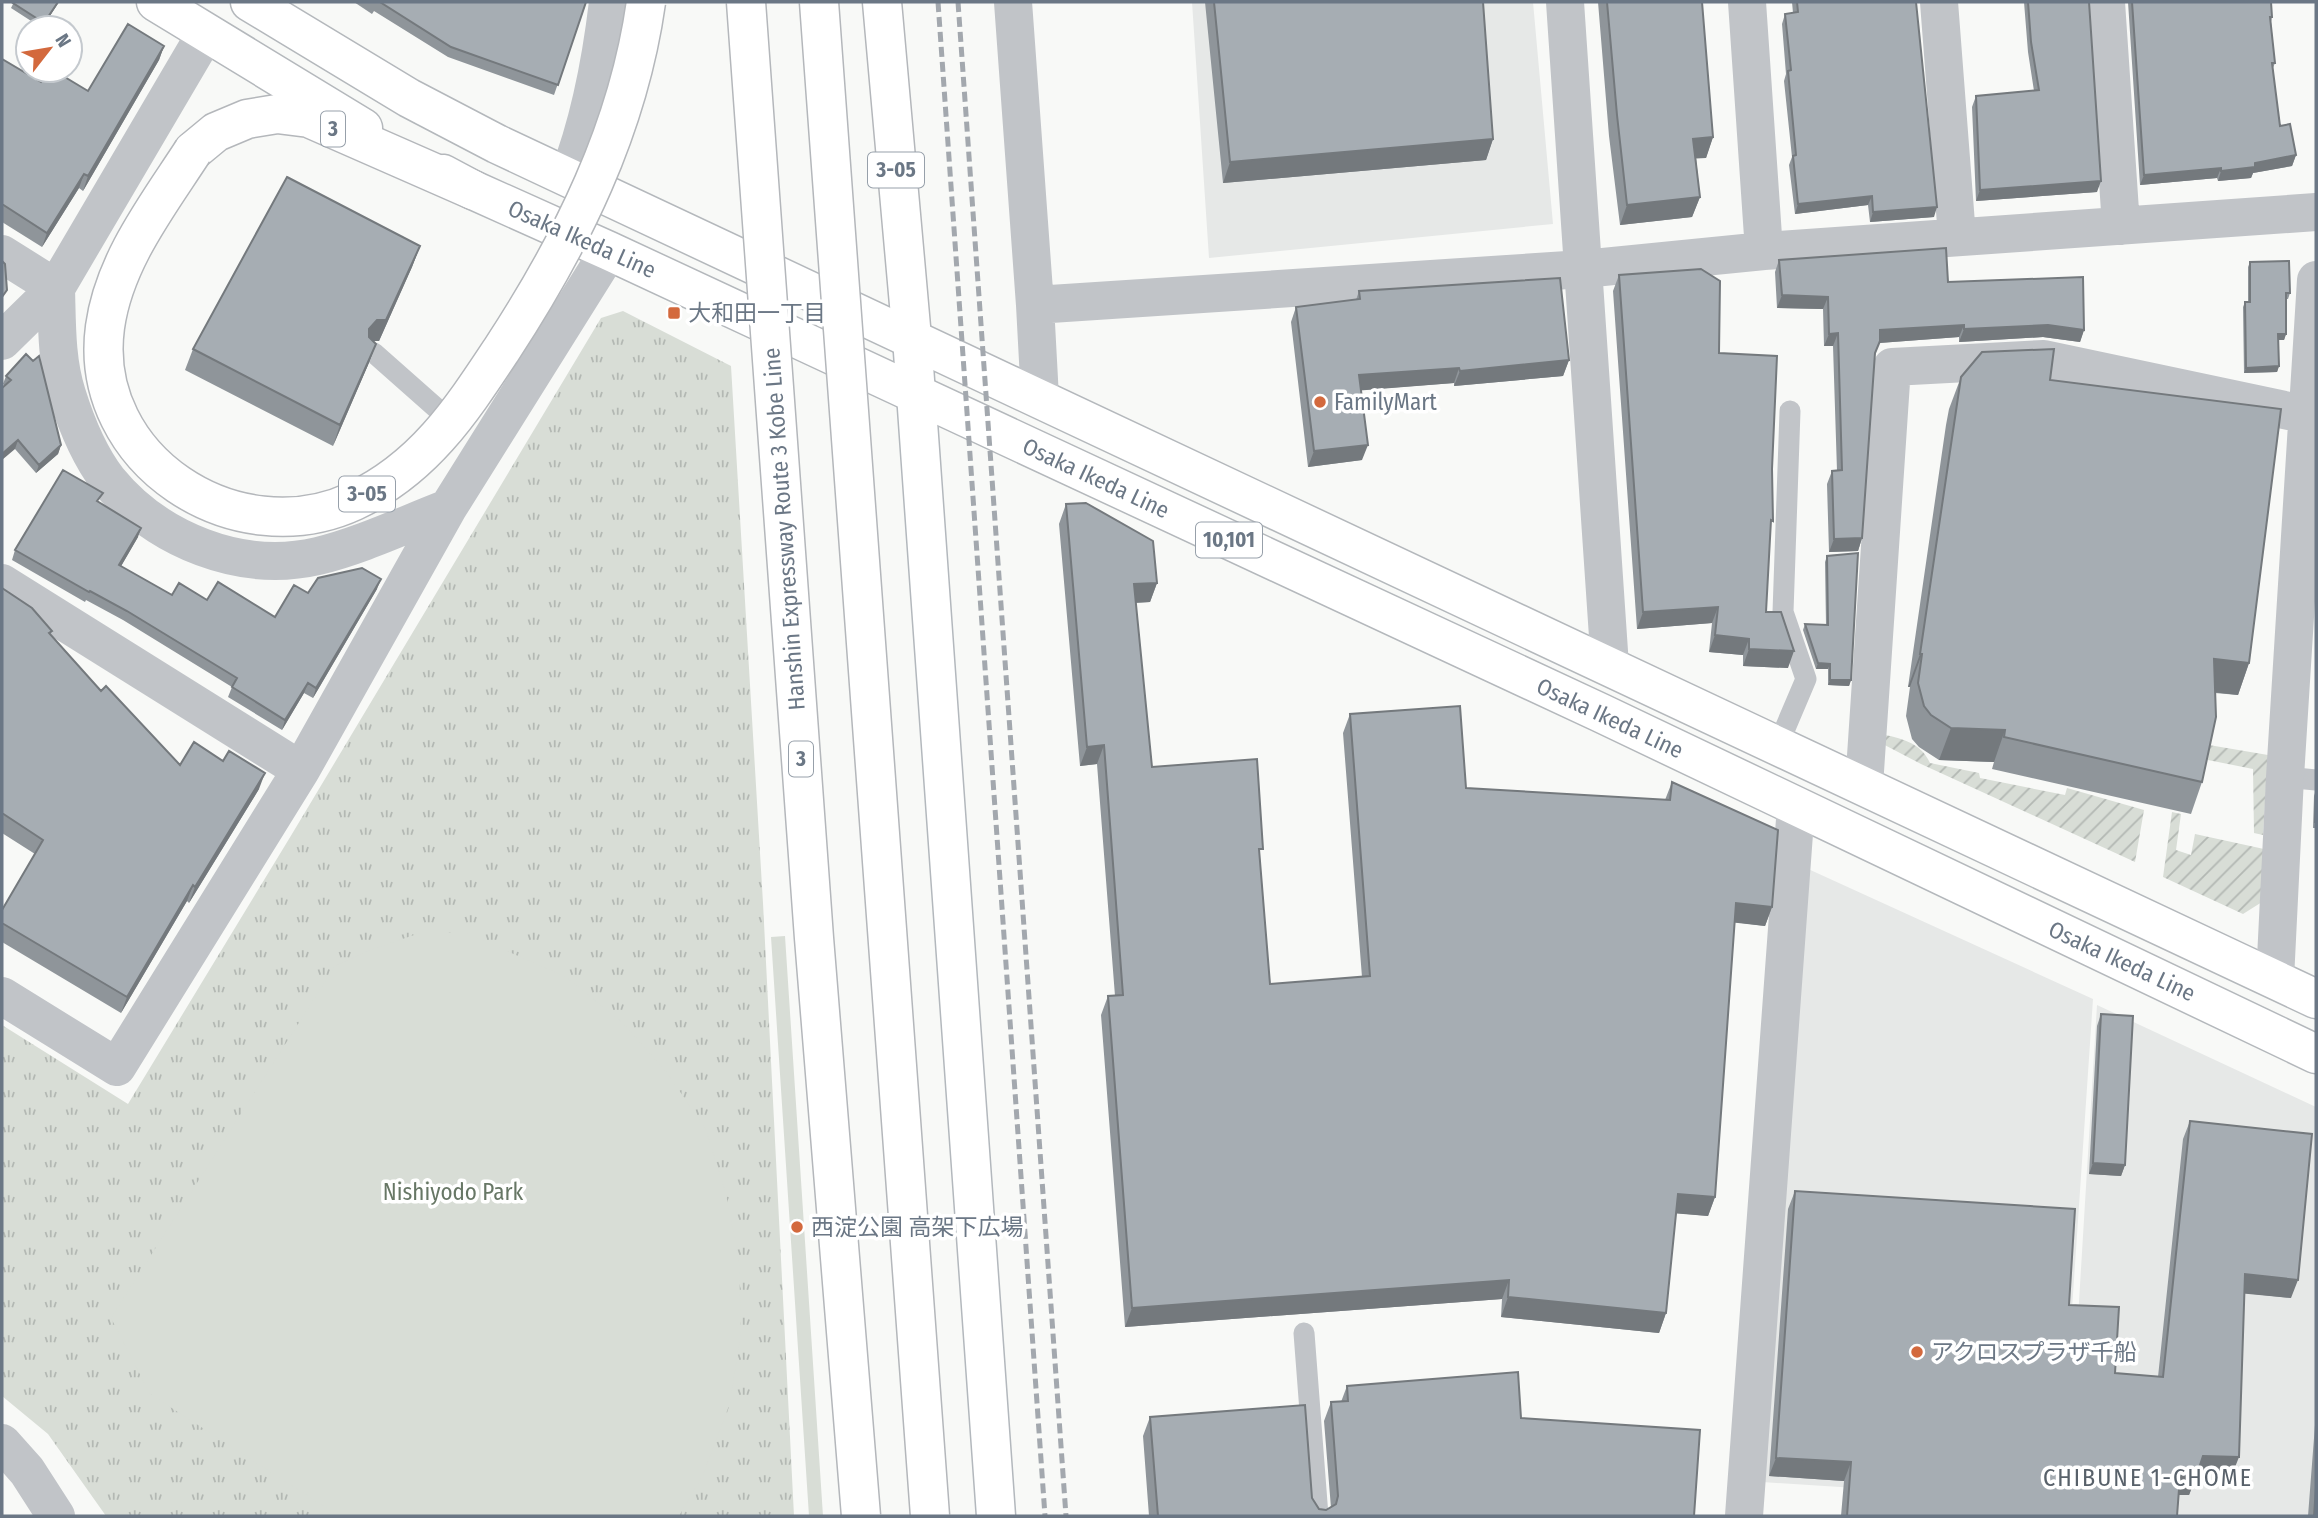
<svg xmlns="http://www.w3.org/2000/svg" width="2318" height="1518" viewBox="0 0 2318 1518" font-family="'Fira Sans Condensed','Noto Sans JP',sans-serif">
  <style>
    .built { fill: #e6e8e7 }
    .park { fill: url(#park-tufts) }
    .garden { fill: url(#garden-furrows) }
    .pitch { fill: #d8ddd6 }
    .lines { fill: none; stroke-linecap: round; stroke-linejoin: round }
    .secondary-casing { stroke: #b3b8bd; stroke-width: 41 }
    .primary-casing { stroke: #b4b8bc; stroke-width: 41 }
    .highway-casing { stroke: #b4b7bb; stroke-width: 41 }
    .lane { stroke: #c1c4c8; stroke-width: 21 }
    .street { stroke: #c1c4c8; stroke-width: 38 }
    .secondary { stroke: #fff; stroke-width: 38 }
    .primary { stroke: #fff; stroke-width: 38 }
    .highway { stroke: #fff; stroke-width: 38 }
    .rail { stroke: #a3a8ae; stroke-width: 5; stroke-dasharray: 10 5; stroke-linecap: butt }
    .highway-bridge-casing { stroke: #b4b7bb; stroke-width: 41; stroke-linecap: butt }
    .highway-bridge { stroke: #fff; stroke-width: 38 }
    .wall { fill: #8f959a }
    .shaded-wall { fill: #74797d }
    .building { fill: #a6adb3; stroke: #74797d; stroke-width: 2 }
    .poi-dot { fill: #d3693d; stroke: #fff; stroke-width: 2.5 }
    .labels { text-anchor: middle; stroke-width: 7; stroke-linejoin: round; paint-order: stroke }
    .shield { fill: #fff; stroke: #97a0aa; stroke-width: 2 }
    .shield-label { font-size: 21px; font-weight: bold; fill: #6b7785 }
    .street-label { font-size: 23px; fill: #6b7785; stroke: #fff }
    .poi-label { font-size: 23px; fill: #6b7785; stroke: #fff; text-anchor: start }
    .park-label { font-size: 23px; fill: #677765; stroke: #fff }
    .neighbourhood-label { font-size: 24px; letter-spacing: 2px; fill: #58616a; stroke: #fff }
  </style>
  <defs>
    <pattern id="park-tufts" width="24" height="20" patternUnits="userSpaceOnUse" patternTransform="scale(1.75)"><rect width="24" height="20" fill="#d8ddd6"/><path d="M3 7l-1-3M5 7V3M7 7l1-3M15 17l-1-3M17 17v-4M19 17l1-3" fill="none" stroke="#b3b8b3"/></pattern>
    <pattern id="garden-furrows" width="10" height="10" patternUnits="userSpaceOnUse" patternTransform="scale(1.75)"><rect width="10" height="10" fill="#d8ddd6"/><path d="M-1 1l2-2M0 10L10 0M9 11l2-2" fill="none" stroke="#b3b8b3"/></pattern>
  </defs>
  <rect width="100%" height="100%" fill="#f8f9f7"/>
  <path class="built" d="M1192,2H1533L1553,224L1209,258Z
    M1806,868L2093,999L2059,1501L1762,1482Z
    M2097,1005L2316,1107V1516H2066Z"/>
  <path class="park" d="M623,311L731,366L763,903L794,1516H106L48,1434L2,1396V1025L128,1104L292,834L601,318Z"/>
  <path class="garden" d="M1880,734C1900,738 1921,742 1930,763L1979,773L1980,778L2065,795L2067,788L2144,810L2135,862L1921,764L1877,741Z
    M2209,745L2268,755L2263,835L2254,833L2253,769L2208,760Z
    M2172,812L2181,814L2176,850L2191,855L2195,834L2264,849L2262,902L2243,914L2163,877Z"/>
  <path class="pitch" d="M420,933H466L566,977L623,1023L668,1074L706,1130L726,1194L739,1262L741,1332L730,1403L703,1475L679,1516H339L150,1394L111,1318L335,966L370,950Z
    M785,936L823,1516H809L771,937Z"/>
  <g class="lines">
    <g class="secondary-casing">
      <path id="secondary" d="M912,338L996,1516"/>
    </g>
    <g class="primary-casing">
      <path id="primary" d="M156,2L363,128
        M250,2L409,98L497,144L2316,999
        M443,174L473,190L609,251L1601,713L2316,1054"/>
    </g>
    <g class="highway-casing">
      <path id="highway" d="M882,2L912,338
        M193,151L216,132L247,119L277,114L309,118L473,190"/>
    </g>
    <path class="lane" d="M374,353L452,422
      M1778,745L1806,679L1783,612L1790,411
      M2285,777L2316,780
      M1304,1333L1318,1516"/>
    <path class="street" d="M1013,2L1035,305L1040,398
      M1565,2L1610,666
      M1747,2L1764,251
      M1939,2L1957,237
      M2106,2L2121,226
      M568,177C590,121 601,61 608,2
      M2,254L56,288
      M56,288C57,322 56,360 67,394C76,423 89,455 108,480C157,540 241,574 318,556C363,545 406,524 448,508
      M1035,305L1583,269L1764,251L2316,212
      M2,341L56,288L206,33
      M2,583L301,770
      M1864,786L1892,367L2044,359L2308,415
      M2275,979L2285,777L2316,280
      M2,996L117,1067L301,770L448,508L609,251
      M2,1443L27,1471L56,1516
      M1744,1516L1796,806"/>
    <use href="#secondary" class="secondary"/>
    <use href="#primary" class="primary"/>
    <use href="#highway" class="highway"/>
    <path class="rail" d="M938,2L1045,1516
      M958,2L1066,1516"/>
    <g class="highway-bridge-casing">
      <path id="highway-bridge" d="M746,2L814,938L861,1516
        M819,2L930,1516
        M193,151C158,205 114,261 105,327C87,460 236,556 354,501C424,468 461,411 502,349C572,242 628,129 646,2"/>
    </g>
    <use href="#highway-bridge" class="highway-bridge"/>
  </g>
  <path class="wall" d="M14,2H59L42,28L11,8Z
    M354,2H586L554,95L448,57L374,11L372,14Z
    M1205,2H1483L1493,139L1486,160L1223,183Z
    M1598,2H1702L1713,137L1706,158H1696L1700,197L1692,217L1620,225L1609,136Z
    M1792,2H1916L1934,217L1870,222L1868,205L1795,214L1789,165L1792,157L1784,81L1786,74L1782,24L1785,14L1793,13Z
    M2024,2H2089L2097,192L1976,201L1972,107L1976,96L2034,91L2028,52Z
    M2128,2H2271L2272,17L2271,22L2275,63L2272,70L2280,126L2296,155L2292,166L2253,173L2251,178L2218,181L2217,178L2140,185Z
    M164,46L159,60L83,191L79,188L42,247L2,222V59L41,82L88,91Z
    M420,246L412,267L379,341H373L376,344L368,365L333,446L185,370L193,349Z
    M1779,260L1948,282L2084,330L2080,342L2043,337L1959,342V337L1879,343L1875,355L1862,538L1858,551L1829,552L1827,484L1832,471H1837L1833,346H1824L1823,309L1777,308L1775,272Z
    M2250,262L2290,293L2288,299H2286V334L2284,340H2278L2279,366L2277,372L2244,373L2243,307L2245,302H2248V267Z
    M1619,275L1719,353L1772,469L1766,612L1788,668L1743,666V655L1709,652L1712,623L1637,629L1613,291Z
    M1359,291L1569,360L1563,376L1454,386V383L1361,390L1362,460L1308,467L1291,322L1296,307L1356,300Z
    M26,354L61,445L58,454L36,473L15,449L5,386L3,384L6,376Z
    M1961,377L2050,380L2249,663L2238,695L2215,693L2202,782L2191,814L1992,769L1994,762L1939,760L1919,747L1912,739L1906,716L1910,687H1908L1946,425L1949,409Z
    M99,502L138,537L121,566L172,595L207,600L275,617L308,593L377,589L313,698L304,693L282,730L228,697L232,687L123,620L86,600L85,602L12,560L15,550Z
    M1066,504L1157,583L1150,602L1136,603L1152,767L1260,858L1270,984L1362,977L1343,733L1350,714L1466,788L1665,800L1672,782L1772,907L1765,926L1734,922L1715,1197L1708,1216L1676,1213L1666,1313L1659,1333L1501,1317L1502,1299L1125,1327L1101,1015L1108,996H1115L1097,764L1080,766L1059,524Z
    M1827,556L1851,680L1849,686L1828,685V669H1816L1803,630L1805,624L1826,625L1825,562Z
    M2,588L52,631L50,635L101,691L180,765L259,789L189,903L187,901L121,1013L2,942V910L35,854L2,833Z
    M2316,790V828H2313L2314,796Z
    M2101,1014L2125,1165L2121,1176L2089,1174L2097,1026Z
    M2190,1121L2291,1298L2244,1293L2232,1475L2197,1474L2189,1495H2179L2177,1516H1841L1844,1481L1769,1476L1788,1209L1795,1191L2069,1305L2115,1373L2158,1377L2183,1139Z
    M1347,1386L1521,1418L1694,1516H1149L1143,1436L1150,1417L1312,1498L1319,1509L1326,1510L1331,1508L1324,1421L1331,1402H1341Z
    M2316,1412V1516H2308Z"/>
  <path class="shaded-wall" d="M58,2H59L58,3L42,28L44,23Z
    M164,46L159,60L83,191L88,176Z
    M1713,137L1706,158L1686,159L1693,139Z
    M1493,139L1486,160L1223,183L1230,162Z
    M2296,155L2292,166L2253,173L2251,178L2218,181L2221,171L2255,163Z
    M2221,168L2217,178L2140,185L2144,175Z
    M84,174L79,188L42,247L47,233Z
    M2101,181L2097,192L1976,201L1980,190Z
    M1872,196L1868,205L1795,214L1798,204Z
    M1700,197L1692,217L1620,225L1627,205Z
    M1937,207L1934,217L1870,222L1873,212Z
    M420,246L412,267L379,341H369V329L377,320Z
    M1782,295L1828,297L1823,309L1777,308Z
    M1964,325L1959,337L1879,343L1880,330Z
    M2048,325L2084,330L2080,342L2043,337L1959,342L1964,329Z
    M1838,333L1833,346H1824L1829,334Z
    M2278,334H2286L2284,340H2276Z
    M376,344L368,365L333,446L340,425Z
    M1569,360L1563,376L1454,386L1460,371Z
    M2279,366L2277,372L2244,373L2246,368Z
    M1459,368L1454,383L1354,391L1359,375Z
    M18,440L15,449L2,460V454Z
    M61,445L58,454L36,473L39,465Z
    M1368,445L1362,460L1308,467L1314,451Z
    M141,528L138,537L116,575L119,565Z
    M1862,538L1858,551L1829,552L1834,539Z
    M381,579L377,589L313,698L316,688Z
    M1157,583L1150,602L1127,603L1134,584Z
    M1718,607L1712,623L1637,629L1643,612Z
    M1715,635L1749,639L1743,655L1709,652Z
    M1749,649L1794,651L1788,668L1743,666Z
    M1920,654H1922L1910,687H1908Z
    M2214,659L2249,663L2238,695L2203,691Z
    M1818,663L1830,664L1828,669H1816Z
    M1830,680H1851L1849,686L1828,685Z
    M308,683L304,693L282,730L285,720Z
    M1951,728L2005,730L1994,762L1939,760Z
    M1104,745L1097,764L1080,766L1087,747Z
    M265,773L259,789L189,903L195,887Z
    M193,885L187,901L121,1013L127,997Z
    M1736,903L1772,907L1765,926L1729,922Z
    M2093,1163L2125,1165L2121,1176L2089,1174Z
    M1678,1194L1715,1197L1708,1216L1671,1213Z
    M2245,1274L2298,1280L2291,1298L2238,1293Z
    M1509,1280L1502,1299L1125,1327L1132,1308Z
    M1508,1297L1666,1313L1659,1333L1501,1317Z
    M2203,1456L2239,1457L2232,1475L2197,1474Z
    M1776,1458L1851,1462L1844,1481L1769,1476Z
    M2180,1476L2196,1477L2189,1495H2173Z"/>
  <path class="building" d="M14,2H58L44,23L13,3Z
    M380,2H586L558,85L451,47Z
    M1214,2H1483L1493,139L1230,162Z
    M1607,2H1702L1713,137L1693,139L1700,197L1627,205L1617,115Z
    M1797,2H1916L1937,207L1873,212L1872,196L1798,204L1793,156L1796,155L1788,71L1791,70L1785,14L1798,12Z
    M2028,2H2089L2101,181L1980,190L1976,96L2039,90L2031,42Z
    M2132,2H2271L2272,17H2270L2275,63H2272L2280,126L2290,124L2296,155L2255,163V167L2221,171V168L2144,175Z
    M128,24L164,46L88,176L84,174L47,233L2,204V59L41,82L49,70H53L88,91Z
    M287,177L420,246L386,320H377L369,329V337L376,344L340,425L193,349Z
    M1946,248L1948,282L2083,277L2084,330L2048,325L1964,329V325L1880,330V341L1875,353L1862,538L1834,539L1832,471L1842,470L1838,333L1829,334L1828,297L1782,295L1779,260Z
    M2,261L5,264L7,290L2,297Z
    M2289,261L2290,293H2286V334H2278L2279,366L2246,368L2245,302H2250V262Z
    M1701,269L1720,281L1719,353L1777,356L1772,469L1773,521L1771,520L1766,612H1781L1794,651L1749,649V639L1715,635L1718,607L1643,612L1619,275Z
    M1560,278L1569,360L1460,371L1459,368L1359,375L1368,445L1314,451L1296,307L1360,299L1359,291Z
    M2054,349L2050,380L2281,409L2249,663L2214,659L2216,717L2202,782L2004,737L2005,730L1951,728L1931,715L1924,706L1918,683L1922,654H1920L1961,377L1982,352Z
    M26,354L33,361L39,356L61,445L39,465L18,440L2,454V388L11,380L6,376Z
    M63,470L103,493L97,501L141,528L119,565L172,595L179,583L207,600L218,582L275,617L294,585L308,593L318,578L362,568L381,579L316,688L308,683L285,720L232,687L237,678L127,611L90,591L89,592L15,550Z
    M1086,503L1153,541L1157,583L1134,584L1152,767L1257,759L1263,849H1259L1270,984L1370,976L1350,714L1460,706L1466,788L1670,800L1672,782L1778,830L1772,907L1736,903L1715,1197L1678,1194L1666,1313L1508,1297L1509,1280L1132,1308L1108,996L1123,995L1104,745L1087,747L1066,504Z
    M1858,553L1851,680H1830V664L1818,663L1805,624L1828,625L1827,556Z
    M2,588L32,608L52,631L49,633L101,691L106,686L180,765L194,742L223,761L229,751L265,773L195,887L193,885L127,997L2,923V910L43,840L2,813Z
    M2316,790V822H2315Z
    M2101,1014L2133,1016L2125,1165L2093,1163Z
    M2190,1121L2312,1134L2298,1280L2245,1274L2239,1457L2203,1456L2196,1477L2180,1476L2177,1516H1847L1851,1462L1776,1458L1795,1191L2075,1209L2069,1305L2119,1307L2115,1373L2163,1377Z
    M1518,1372L1521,1418L1700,1430L1694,1516H1158L1150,1417L1305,1405L1312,1498L1319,1509L1326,1510L1336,1504L1338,1496L1331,1402L1348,1401L1347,1386Z
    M2316,1487V1516H2314Z"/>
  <g class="poi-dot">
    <rect x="667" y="306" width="14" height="14" rx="3.5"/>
    <circle cx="1320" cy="402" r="7"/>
    <circle cx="797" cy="1227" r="7"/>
    <circle cx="1917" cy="1352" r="7"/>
  </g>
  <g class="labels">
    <g class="shield">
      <rect x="321" y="111.5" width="24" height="35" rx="5"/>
      <rect x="868" y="152.5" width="56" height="35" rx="5"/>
      <rect x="339" y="476.5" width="56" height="35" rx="5"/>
      <rect x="1196" y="522.5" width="66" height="35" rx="5"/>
      <rect x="789" y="741.5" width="24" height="35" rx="5"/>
    </g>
    <g class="shield-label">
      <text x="333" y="136">3</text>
      <text x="896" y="177">3-05</text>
      <text x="367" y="501">3-05</text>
      <text x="1229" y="547">10,101</text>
      <text x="801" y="766">3</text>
    </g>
    <g class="street-label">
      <text transform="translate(582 239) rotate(24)" y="8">Osaka Ikeda Line</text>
      <text transform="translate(1096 478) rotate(25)" y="8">Osaka Ikeda Line</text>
      <text transform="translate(784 529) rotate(-94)" y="8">Hanshin Expressway Route 3 Kobe Line</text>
      <text transform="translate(1610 718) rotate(25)" y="8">Osaka Ikeda Line</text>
      <text transform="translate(2122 961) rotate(25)" y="8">Osaka Ikeda Line</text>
    </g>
    <g class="poi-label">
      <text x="688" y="321">大和田一丁目</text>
      <text x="1334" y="410">FamilyMart</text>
      <text x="811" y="1235">西淀公園 高架下広場</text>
      <text x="1931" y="1360">アクロスプラザ千船</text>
    </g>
    <g class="park-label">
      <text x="453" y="1200">Nishiyodo Park</text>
    </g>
    <g class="neighbourhood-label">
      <text x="2148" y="1486">CHIBUNE 1-CHOME</text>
    </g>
  </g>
  <rect width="2318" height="1518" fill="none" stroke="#6b7785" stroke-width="7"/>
  <g transform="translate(49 49) rotate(59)"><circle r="33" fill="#ffffff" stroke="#c4c9ce" stroke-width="2"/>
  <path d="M0-5L12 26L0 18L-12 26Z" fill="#d3693d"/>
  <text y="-10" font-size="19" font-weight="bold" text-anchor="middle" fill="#6b7785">N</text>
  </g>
</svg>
